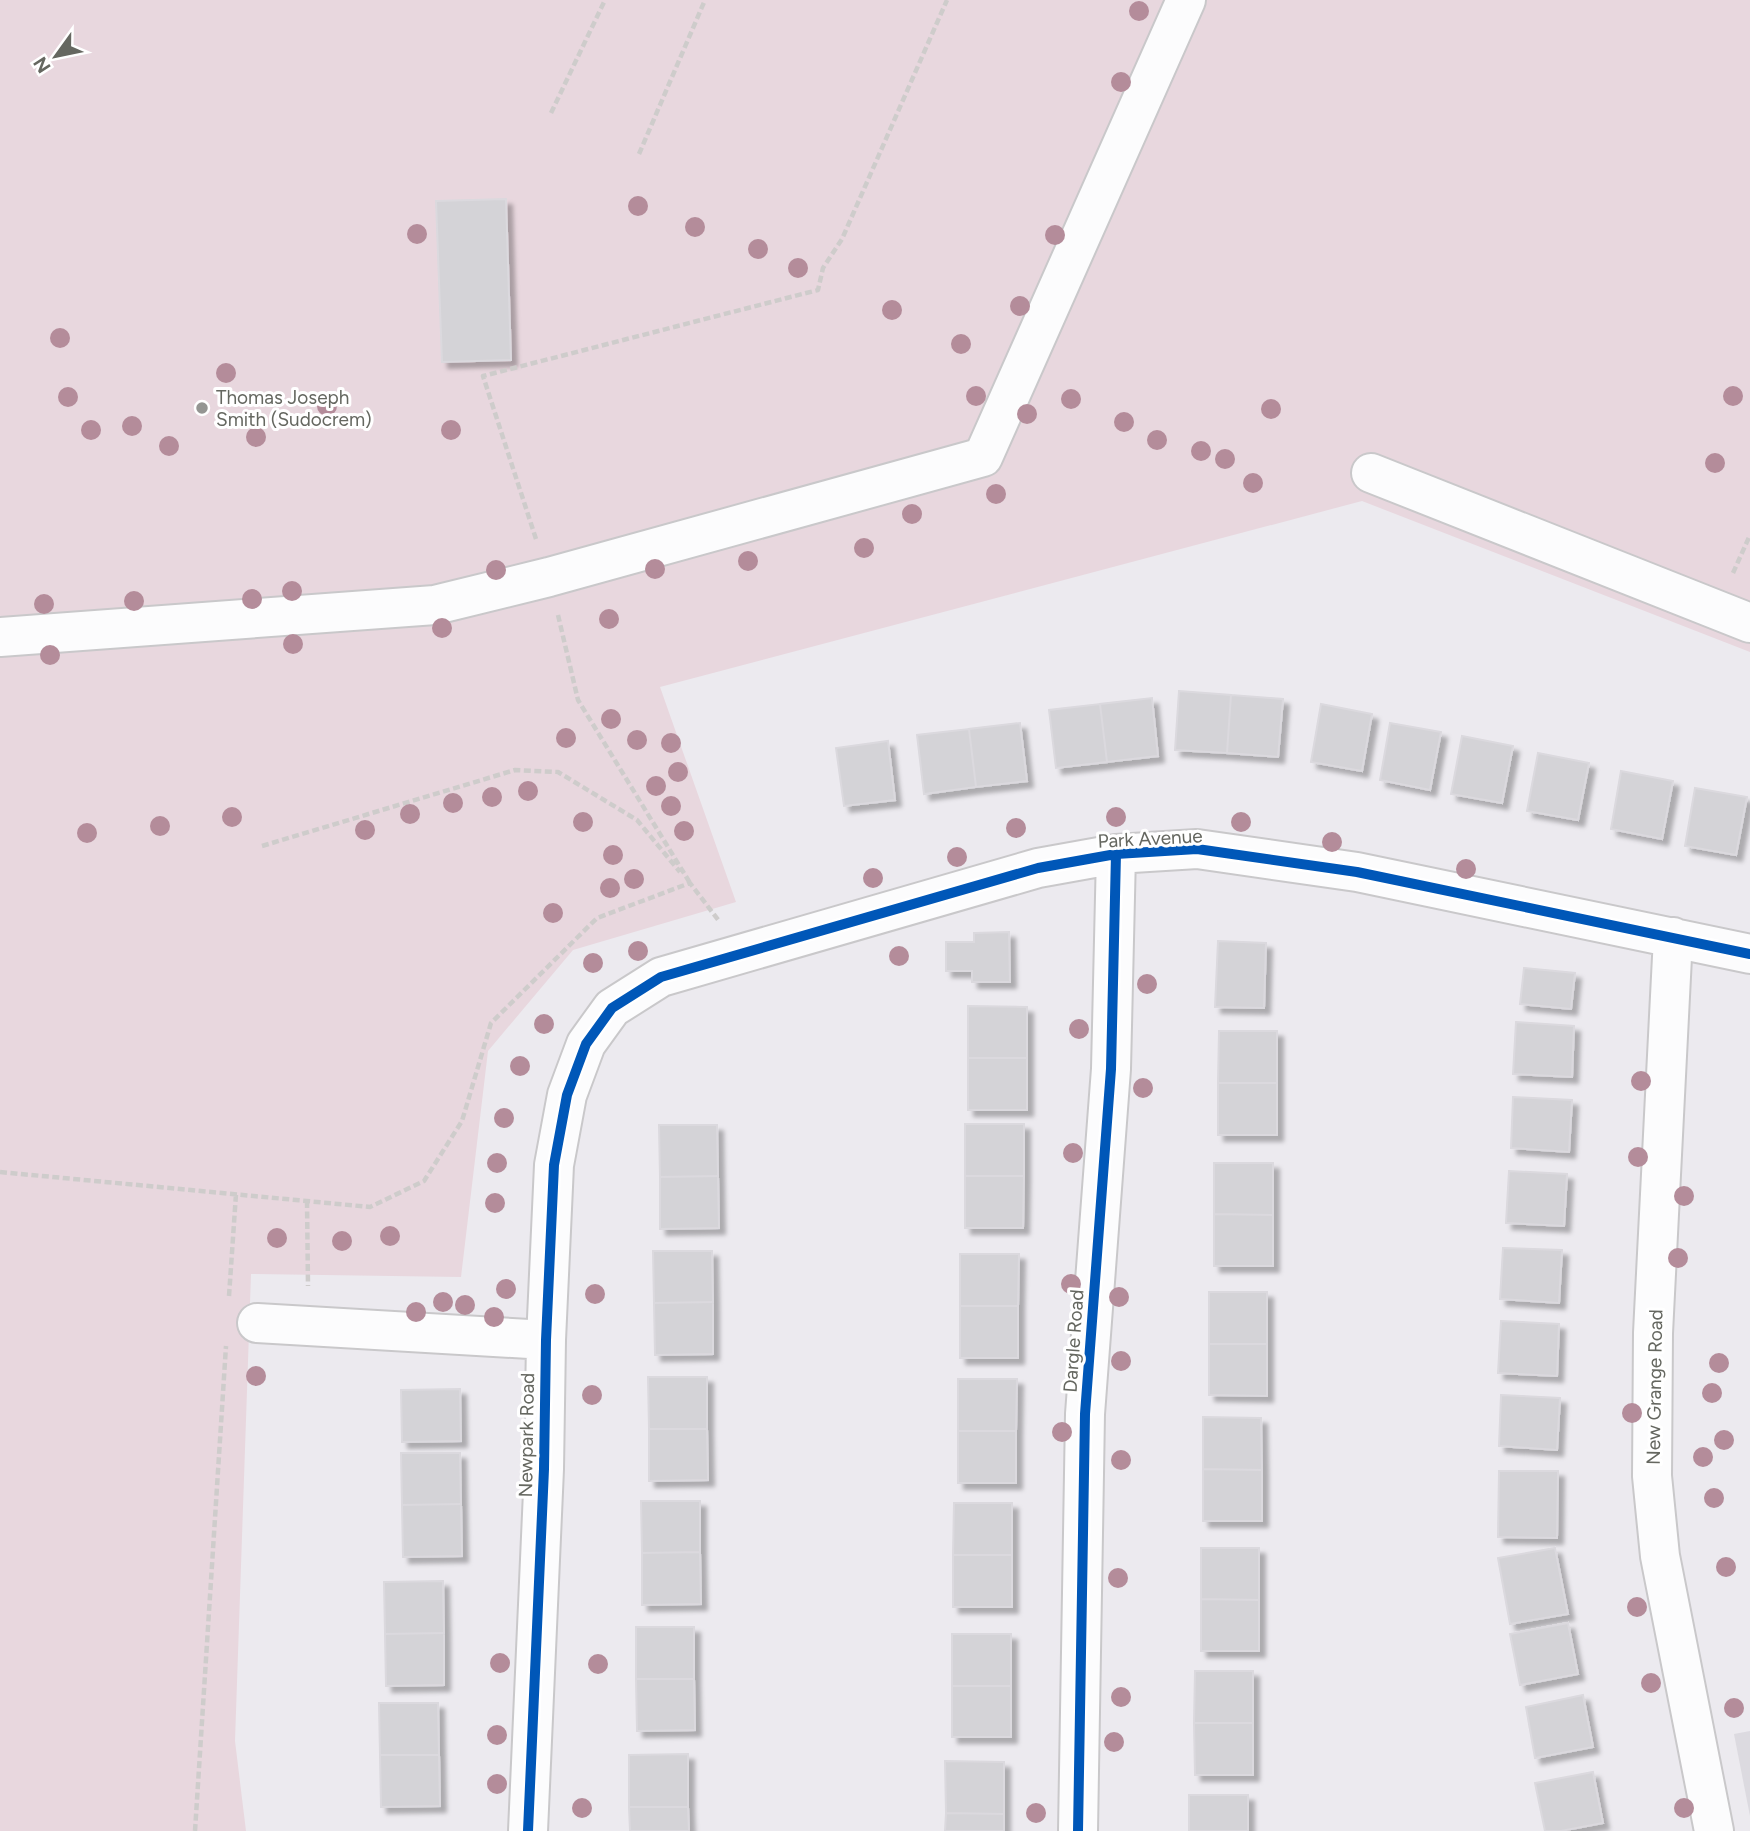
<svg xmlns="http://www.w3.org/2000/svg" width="1750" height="1831" viewBox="0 0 1750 1831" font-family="Figtree,sans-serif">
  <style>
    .education { fill: #dcdae0 }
    .green { fill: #e8d7de }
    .building { fill: #d4d3d7; stroke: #dbd9de; stroke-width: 2; filter: url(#shadow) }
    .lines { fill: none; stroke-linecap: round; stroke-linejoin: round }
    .minor-casing { stroke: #c9c8ca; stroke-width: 42 }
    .path { stroke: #cecccb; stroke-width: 4.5; stroke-dasharray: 7 3.5; stroke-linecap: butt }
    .minor { stroke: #fcfcfd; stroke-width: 38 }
    .cycleway-casing { stroke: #fff; stroke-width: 15 }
    .cycleway { stroke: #0057b8; stroke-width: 10 }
    .tree { fill: #b48c9a }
    .poi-dot { fill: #949592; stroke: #fff; stroke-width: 2.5 }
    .labels { text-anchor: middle; stroke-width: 6; stroke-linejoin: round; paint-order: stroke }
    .poi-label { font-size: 19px; fill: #656760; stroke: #fff; text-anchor: start }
    .street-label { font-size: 19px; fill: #656760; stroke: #fff }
  </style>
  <defs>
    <filter id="shadow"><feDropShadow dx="6" dy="6" stdDeviation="2" flood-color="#0004"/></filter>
  </defs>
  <rect width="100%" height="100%" fill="#eceaef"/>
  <path class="education" d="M1750,1731V1816L1734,1734Z"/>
  <path class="green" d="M0,0H1750V652L1362,501L660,687L736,902L573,950L488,1051L461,1277L251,1274L235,1741L246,1831H0Z"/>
  <path class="building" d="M506,199L511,360L442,362L436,201Z
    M1179,691L1231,695L1227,753L1175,750Z
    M1231,695L1283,699L1278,757L1227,753Z
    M1152,698L1158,756L1107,762L1100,704Z
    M1100,704L1107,762L1056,768L1049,710Z
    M1321,704L1372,714L1362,771L1311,762Z
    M1020,723L1027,781L976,787L969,729Z
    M1390,723L1441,732L1430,790L1380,780Z
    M969,729L976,787L924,794L917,735Z
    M1462,736L1513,746L1502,803L1451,794Z
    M888,741L895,800L844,806L836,748Z
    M1538,753L1589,763L1578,820L1527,811Z
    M1621,771L1673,781L1662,839L1611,829Z
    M1695,788L1747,797L1736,855L1685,846Z
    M1009,932L1010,982H972V971H946V942H974V933Z
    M1218,941L1266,943L1264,1008L1215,1007Z
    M1524,968L1575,973L1571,1009L1520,1004Z
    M968,1006L1027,1007V1058H968Z
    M1516,1022L1574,1026L1572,1077L1513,1074Z
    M1219,1031H1277V1083H1218Z
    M968,1058H1027V1110H968Z
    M1218,1083H1277V1135H1218Z
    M1513,1097L1572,1100L1569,1152L1511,1148Z
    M965,1124H1024V1176H965Z
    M659,1125H717L718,1176L660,1177Z
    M1214,1163H1273V1215L1214,1214Z
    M1509,1171L1567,1174L1564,1226L1506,1223Z
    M718,1176L719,1228L660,1229V1177Z
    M965,1176H1024L1023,1228H965Z
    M1214,1214L1273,1215V1266H1214Z
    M1503,1248L1562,1250L1559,1303L1500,1299Z
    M653,1251H712L713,1302L654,1303Z
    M960,1254H1019L1018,1306H960Z
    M1209,1292H1267V1344H1209Z
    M713,1302V1354L655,1355L654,1303Z
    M960,1306H1018V1358H960Z
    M1501,1321L1559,1324L1557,1376L1498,1373Z
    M1209,1344H1267V1396L1209,1395Z
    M648,1377H707V1429H649Z
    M958,1379H1017L1016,1431H958Z
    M460,1389L461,1441L402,1442L401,1390Z
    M1501,1395L1560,1398L1557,1450L1499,1446Z
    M1203,1417L1261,1418L1262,1470L1203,1469Z
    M649,1429H707L708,1480L649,1481Z
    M958,1431H1016V1483H958Z
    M401,1453H460L461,1504L402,1505Z
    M1203,1469L1262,1470V1521H1203Z
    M1499,1471H1558L1557,1538L1498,1537Z
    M641,1501H700V1552L642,1553Z
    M954,1503H1012V1555H953Z
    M461,1504L462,1556L403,1557L402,1505Z
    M1201,1548H1259V1600L1201,1599Z
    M1555,1548L1568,1614L1510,1624L1498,1558Z
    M700,1552L701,1604L642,1605V1553Z
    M953,1555H1012V1607H953Z
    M443,1581L444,1633L385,1634L384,1582Z
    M1201,1599L1259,1600V1651H1201Z
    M1568,1623L1578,1674L1520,1685L1510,1634Z
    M636,1627H694V1679H636Z
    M444,1633V1685L386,1686L385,1634Z
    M952,1634H1011V1686H952Z
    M1195,1671H1253V1723H1194Z
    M636,1679H694L695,1730L637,1731Z
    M952,1686H1011V1737H952Z
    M1583,1695L1593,1747L1535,1758L1526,1707Z
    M379,1703H438L439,1755H380Z
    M1194,1723H1253V1775H1195Z
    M688,1754V1807H629V1755Z
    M380,1755H439L440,1806L381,1807Z
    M945,1761L1004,1762V1814L946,1813Z
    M1593,1772L1603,1823L1561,1831H1545L1535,1783Z
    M1189,1795H1248V1831H1189Z
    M629,1807H688L689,1831H630Z
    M946,1813L1004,1814V1831H945Z"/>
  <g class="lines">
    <g class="minor-casing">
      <path id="minor" d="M1371,473L1750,623
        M0,637L435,605L549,577L983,457L1186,0
        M1673,937L1653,1333L1652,1476L1660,1556L1714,1831
        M257,1323L546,1340
        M528,1831L544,1469L546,1340L554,1165L567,1095L586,1044L612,1008L661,977L1038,868L1116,854L1197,849L1357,872L1750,954
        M1078,1831L1085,1414L1111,1069L1116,854"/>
    </g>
    <path class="path" d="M551,113L605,0
      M639,154L705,0
      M536,539L483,376L818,290L823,268L842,239L947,0
      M1733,573L1750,535
      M558,615L578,700L690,883
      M262,846L515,770L558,772L637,820L680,872
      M0,1172L370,1207L424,1181L462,1121L491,1023L597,918L690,883L719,921
      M307,1201L308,1286
      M229,1296L236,1194
      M195,1831L226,1346"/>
    <use href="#minor" class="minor"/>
    <g class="cycleway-casing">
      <path id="cycleway" d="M528,1831L544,1469L546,1340L554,1165L567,1095L586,1044L612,1008L661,977L1038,868L1116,854L1197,849L1357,872L1750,954
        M1078,1831L1085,1414L1111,1069L1116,854"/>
    </g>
    <use href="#cycleway" class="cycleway"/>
  </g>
  <g class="tree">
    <circle cx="1139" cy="11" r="10"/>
    <circle cx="1121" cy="82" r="10"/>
    <circle cx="638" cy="206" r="10"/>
    <circle cx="695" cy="227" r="10"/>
    <circle cx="417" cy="234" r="10"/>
    <circle cx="1055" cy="235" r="10"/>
    <circle cx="758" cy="249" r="10"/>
    <circle cx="798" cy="268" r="10"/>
    <circle cx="1020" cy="306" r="10"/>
    <circle cx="892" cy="310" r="10"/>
    <circle cx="60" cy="338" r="10"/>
    <circle cx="961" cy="344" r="10"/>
    <circle cx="226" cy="373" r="10"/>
    <circle cx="976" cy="396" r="10"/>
    <circle cx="1733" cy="396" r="10"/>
    <circle cx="68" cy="397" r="10"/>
    <circle cx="1071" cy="399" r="10"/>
    <circle cx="327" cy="406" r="10"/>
    <circle cx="1271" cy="409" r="10"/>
    <circle cx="1027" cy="414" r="10"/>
    <circle cx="1124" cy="422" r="10"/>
    <circle cx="132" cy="426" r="10"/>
    <circle cx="91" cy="430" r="10"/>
    <circle cx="451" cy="430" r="10"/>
    <circle cx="256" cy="437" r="10"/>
    <circle cx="1157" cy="440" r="10"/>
    <circle cx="169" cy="446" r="10"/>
    <circle cx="1201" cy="451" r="10"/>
    <circle cx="1225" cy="459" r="10"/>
    <circle cx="1715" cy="463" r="10"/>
    <circle cx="1253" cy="483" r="10"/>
    <circle cx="996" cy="494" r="10"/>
    <circle cx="912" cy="514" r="10"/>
    <circle cx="864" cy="548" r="10"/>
    <circle cx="748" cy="561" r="10"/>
    <circle cx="655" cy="569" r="10"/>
    <circle cx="496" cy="570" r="10"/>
    <circle cx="292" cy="591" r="10"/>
    <circle cx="252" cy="599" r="10"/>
    <circle cx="134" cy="601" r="10"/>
    <circle cx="44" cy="604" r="10"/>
    <circle cx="609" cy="619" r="10"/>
    <circle cx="442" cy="628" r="10"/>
    <circle cx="293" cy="644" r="10"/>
    <circle cx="50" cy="655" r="10"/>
    <circle cx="611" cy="719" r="10"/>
    <circle cx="566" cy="738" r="10"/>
    <circle cx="637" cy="740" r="10"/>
    <circle cx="671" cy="743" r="10"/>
    <circle cx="678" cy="772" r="10"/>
    <circle cx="656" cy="786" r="10"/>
    <circle cx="528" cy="791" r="10"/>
    <circle cx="492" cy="797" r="10"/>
    <circle cx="453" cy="803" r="10"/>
    <circle cx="671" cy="806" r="10"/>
    <circle cx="410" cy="814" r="10"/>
    <circle cx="232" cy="817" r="10"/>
    <circle cx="1116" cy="817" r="10"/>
    <circle cx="583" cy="822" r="10"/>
    <circle cx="1241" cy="822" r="10"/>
    <circle cx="160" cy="826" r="10"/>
    <circle cx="1016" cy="828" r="10"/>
    <circle cx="365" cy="830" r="10"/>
    <circle cx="684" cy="831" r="10"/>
    <circle cx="87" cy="833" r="10"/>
    <circle cx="1332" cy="842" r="10"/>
    <circle cx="613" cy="855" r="10"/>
    <circle cx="957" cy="857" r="10"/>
    <circle cx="1466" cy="869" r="10"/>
    <circle cx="873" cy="878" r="10"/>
    <circle cx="634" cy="879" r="10"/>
    <circle cx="610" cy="888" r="10"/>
    <circle cx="553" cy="913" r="10"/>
    <circle cx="638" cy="951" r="10"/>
    <circle cx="899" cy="956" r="10"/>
    <circle cx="593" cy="963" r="10"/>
    <circle cx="1147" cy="984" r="10"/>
    <circle cx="544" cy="1024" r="10"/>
    <circle cx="1079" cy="1029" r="10"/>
    <circle cx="520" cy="1066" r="10"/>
    <circle cx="1641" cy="1081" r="10"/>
    <circle cx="1143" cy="1088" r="10"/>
    <circle cx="504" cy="1118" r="10"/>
    <circle cx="1073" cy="1153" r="10"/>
    <circle cx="1638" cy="1157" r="10"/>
    <circle cx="497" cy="1163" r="10"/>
    <circle cx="1684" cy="1196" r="10"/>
    <circle cx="495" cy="1203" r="10"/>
    <circle cx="390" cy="1236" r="10"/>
    <circle cx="277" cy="1238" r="10"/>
    <circle cx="342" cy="1241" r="10"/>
    <circle cx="1678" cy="1258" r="10"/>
    <circle cx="1071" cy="1284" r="10"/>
    <circle cx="506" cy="1289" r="10"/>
    <circle cx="595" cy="1294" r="10"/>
    <circle cx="1119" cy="1297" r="10"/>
    <circle cx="443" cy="1302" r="10"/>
    <circle cx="465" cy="1305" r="10"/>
    <circle cx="416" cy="1312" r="10"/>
    <circle cx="494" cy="1317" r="10"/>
    <circle cx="1121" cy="1361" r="10"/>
    <circle cx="1719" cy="1363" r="10"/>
    <circle cx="256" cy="1376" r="10"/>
    <circle cx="1712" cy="1393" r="10"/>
    <circle cx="592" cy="1395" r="10"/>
    <circle cx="1632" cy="1413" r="10"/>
    <circle cx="1062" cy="1432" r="10"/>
    <circle cx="1724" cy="1440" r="10"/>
    <circle cx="1703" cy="1457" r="10"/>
    <circle cx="1121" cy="1460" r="10"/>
    <circle cx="1714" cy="1498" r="10"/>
    <circle cx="1726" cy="1567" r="10"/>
    <circle cx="1118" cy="1578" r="10"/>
    <circle cx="1637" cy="1607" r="10"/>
    <circle cx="500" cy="1663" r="10"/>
    <circle cx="598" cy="1664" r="10"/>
    <circle cx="1651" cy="1683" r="10"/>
    <circle cx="1121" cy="1697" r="10"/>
    <circle cx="1734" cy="1708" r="10"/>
    <circle cx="497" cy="1735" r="10"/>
    <circle cx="1114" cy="1742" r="10"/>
    <circle cx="497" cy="1784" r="10"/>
    <circle cx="582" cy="1808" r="10"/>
    <circle cx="1684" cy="1808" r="10"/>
    <circle cx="1036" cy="1813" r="10"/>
  </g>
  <circle class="poi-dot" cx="202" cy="408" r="7"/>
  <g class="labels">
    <g class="poi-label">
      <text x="216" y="404">Thomas Joseph<tspan x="216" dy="22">Smith (Sudocrem)</tspan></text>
    </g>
    <g class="street-label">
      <text transform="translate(1150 838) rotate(-3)" y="7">Park Avenue</text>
      <text transform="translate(1073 1341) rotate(-86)" y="7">Dargle Road</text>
      <text transform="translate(1654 1387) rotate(-89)" y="7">New Grange Road</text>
      <text transform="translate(526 1435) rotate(-89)" y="7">Newpark Road</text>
    </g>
  </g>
  <g transform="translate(56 56) rotate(237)" stroke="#ffffff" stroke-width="5" paint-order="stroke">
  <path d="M0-5L12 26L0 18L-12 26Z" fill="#656760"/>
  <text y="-10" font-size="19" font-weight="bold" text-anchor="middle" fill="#656760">N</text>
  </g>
</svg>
